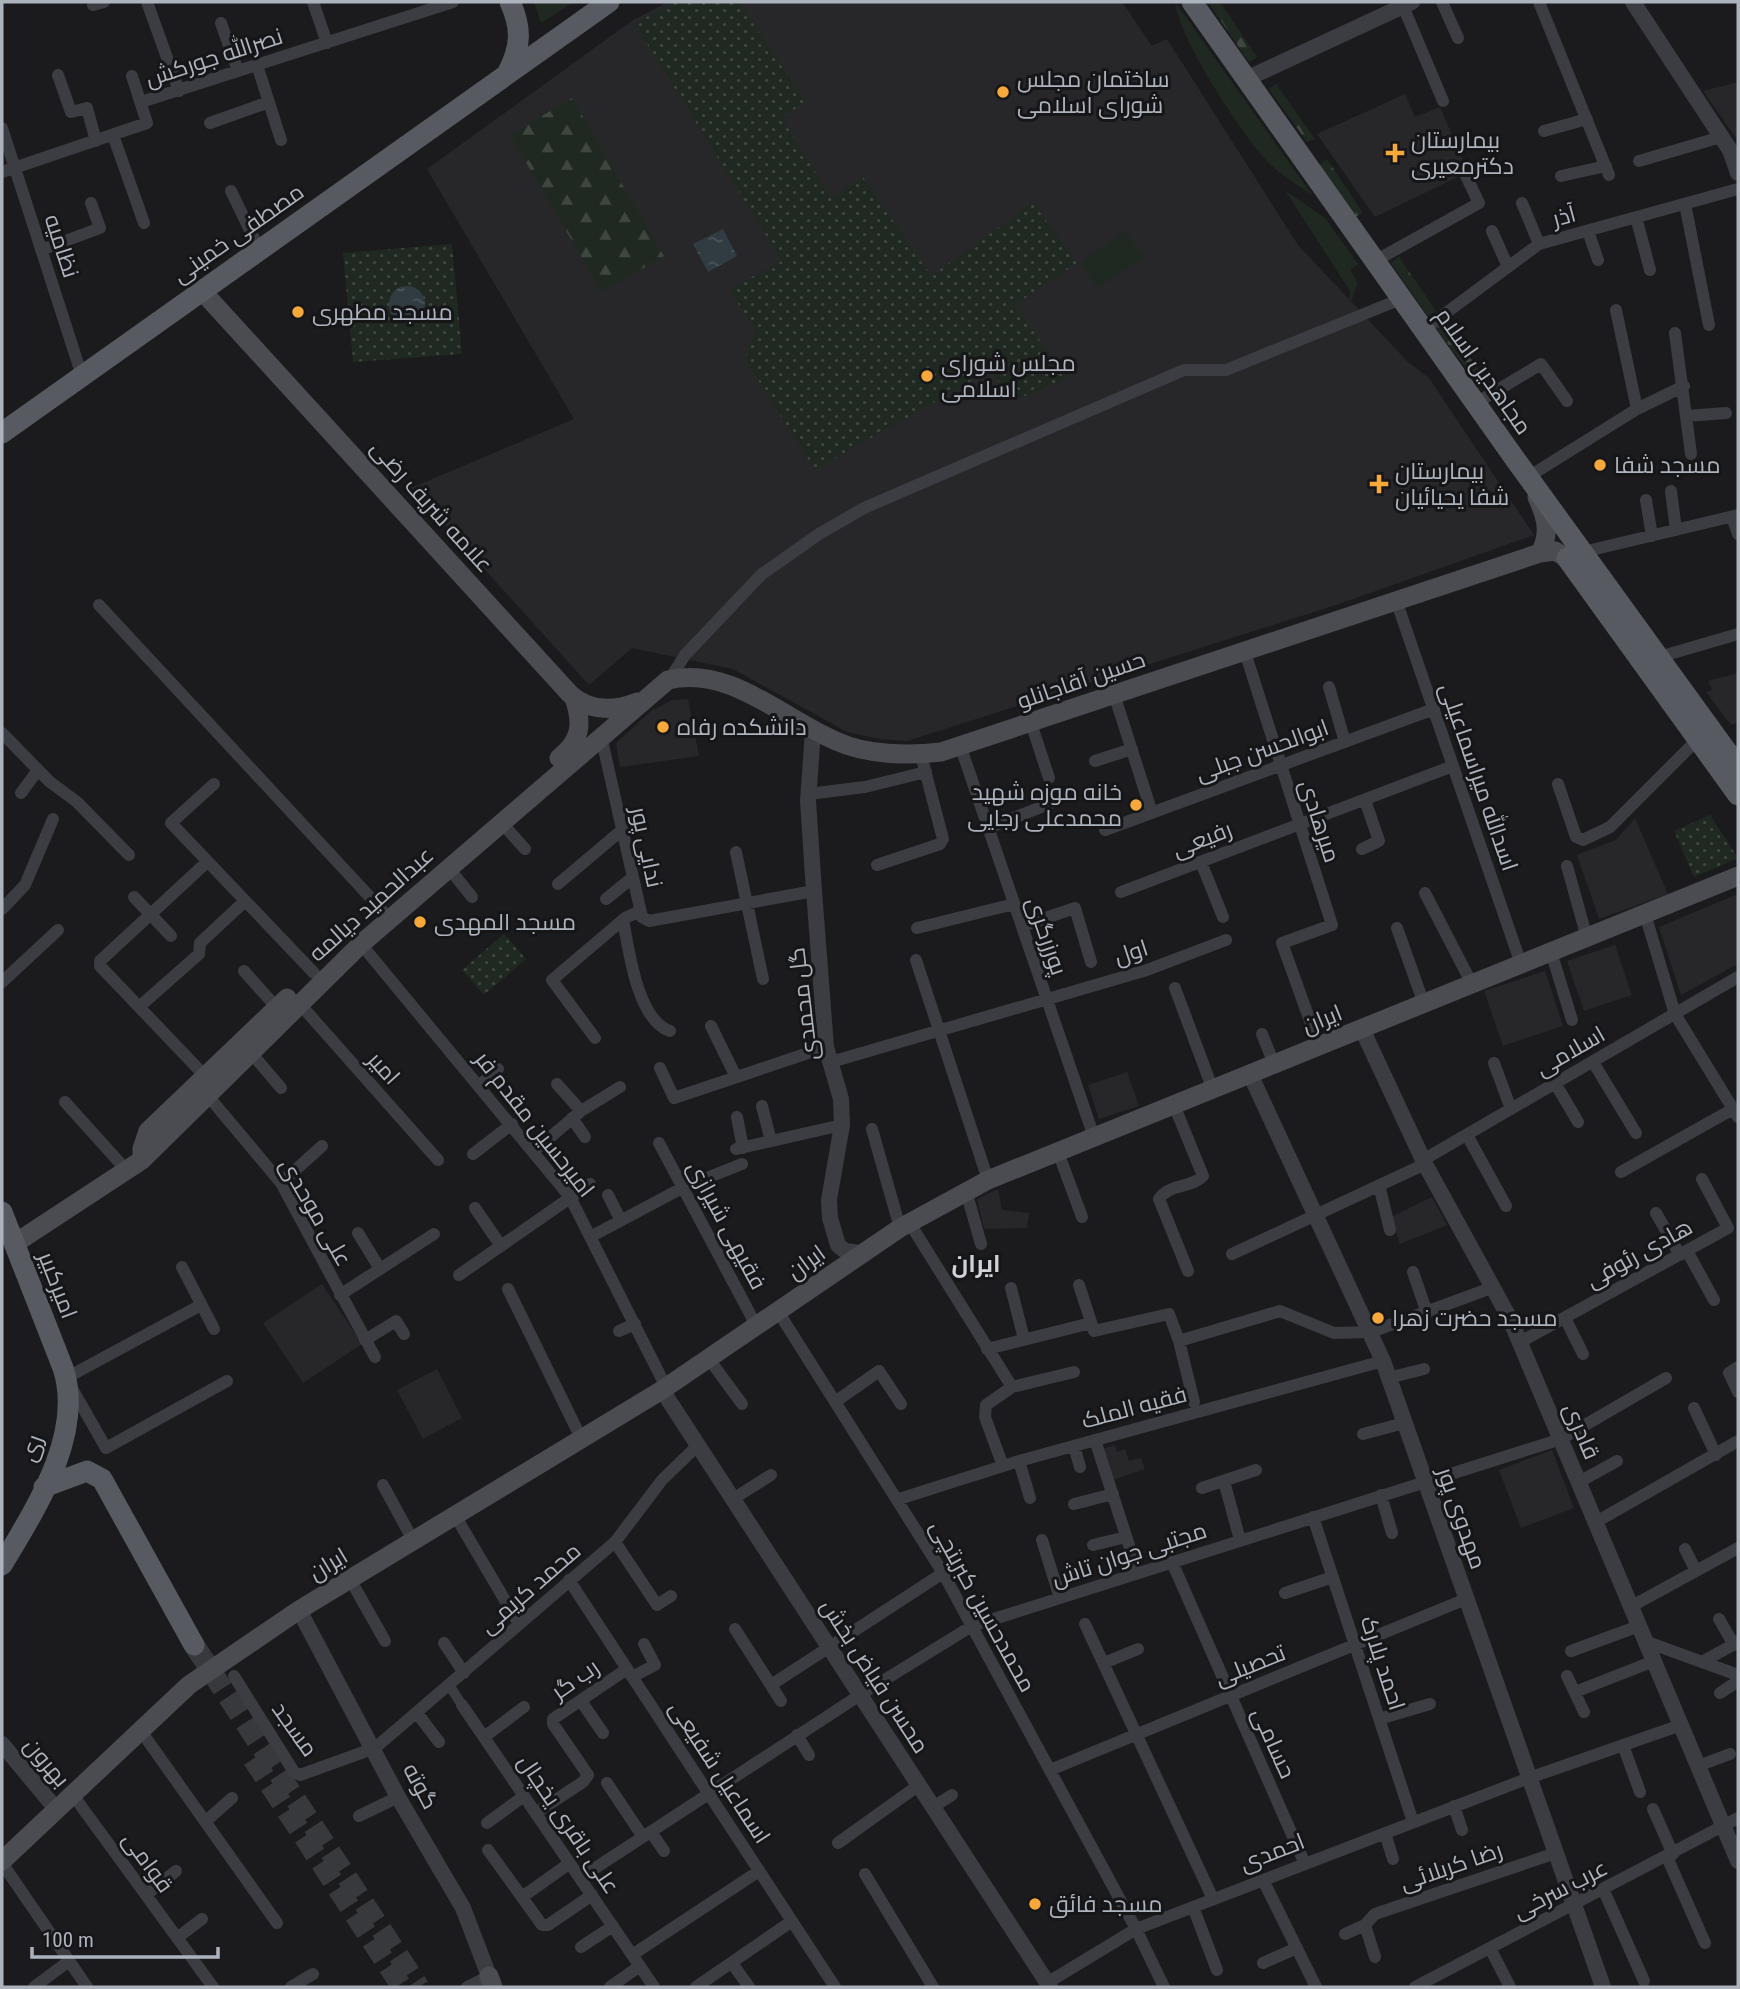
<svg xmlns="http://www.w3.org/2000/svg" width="1740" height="1989" viewBox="0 0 1740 1989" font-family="'Roboto Condensed',Cairo,sans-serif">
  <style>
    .built { fill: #27272a }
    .grass { fill: #202921 }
    .forest { fill: url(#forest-firs) }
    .park { fill: url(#park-dots) }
    .water { fill: url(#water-ripples) }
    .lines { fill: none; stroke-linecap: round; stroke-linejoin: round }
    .primary-tunnel { stroke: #38393d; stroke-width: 21; stroke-dasharray: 21 10; stroke-linecap: butt }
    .pedestrian { stroke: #3c3d42; stroke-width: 10 }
    .minor { stroke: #3c3d42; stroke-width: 12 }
    .tertiary { stroke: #3c3d42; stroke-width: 16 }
    .secondary { stroke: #4a4c52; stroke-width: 19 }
    .primary { stroke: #585a61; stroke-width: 21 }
    .poi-dot { fill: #f6a93a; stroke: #161618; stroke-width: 2.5 }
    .labels { text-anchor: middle; stroke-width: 6; stroke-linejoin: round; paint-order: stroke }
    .street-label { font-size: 23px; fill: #adb3bd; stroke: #161618 }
    .poi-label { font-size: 23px; fill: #adb3bd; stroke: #161618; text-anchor: start }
    .neighbourhood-label { font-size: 24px; font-weight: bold; fill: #ced2d9; stroke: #161618 }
  </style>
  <defs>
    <pattern id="forest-firs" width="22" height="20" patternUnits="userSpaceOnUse" patternTransform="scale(1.75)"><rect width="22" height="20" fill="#202921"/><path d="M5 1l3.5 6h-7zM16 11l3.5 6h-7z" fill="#3e463f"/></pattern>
    <pattern id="park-dots" width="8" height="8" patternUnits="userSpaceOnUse" patternTransform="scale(1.75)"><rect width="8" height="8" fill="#202921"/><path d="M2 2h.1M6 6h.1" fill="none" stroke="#3e463f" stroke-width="1.8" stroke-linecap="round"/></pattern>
    <pattern id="water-ripples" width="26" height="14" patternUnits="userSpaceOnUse" patternTransform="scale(1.75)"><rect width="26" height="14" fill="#303b42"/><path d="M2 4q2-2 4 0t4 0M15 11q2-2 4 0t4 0" fill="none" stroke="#4b555b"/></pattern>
  </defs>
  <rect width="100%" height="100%" fill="#1b1b1d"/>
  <path class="built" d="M668,2H1122L1152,46L1167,39L1298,245L1407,361L1429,378L1534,535L1339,604L907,741L879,739L847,732L733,669L632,648L589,685L411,488L574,419L427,169L633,20Z
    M1738,82V138H1736L1703,91Z
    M1405,94L1415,117L1440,107L1468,172L1375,217L1317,134Z
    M1738,673V722L1731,725L1706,692L1712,690L1708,681Z
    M688,699L699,756L620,767L616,743L651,711L672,700Z
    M1635,818L1668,894L1599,919L1577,855L1616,840Z
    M1738,894V964L1681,995L1659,927Z
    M1615,945L1632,995L1584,1011L1567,961Z
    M1545,971L1563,1026L1503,1046L1484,991Z
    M1127,1072L1139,1106L1099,1119L1088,1085Z
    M998,1189L1002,1210L1029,1213L1027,1228L984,1229L977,1199Z
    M1432,1197L1447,1225L1400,1244L1391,1217Z
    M322,1284L362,1344L303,1383L263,1323Z
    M437,1369L462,1418L423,1439L397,1390Z
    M1115,1445L1117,1452L1125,1449L1129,1461L1141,1458L1145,1469L1113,1480L1102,1449Z
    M1552,1450L1574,1508L1521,1528L1499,1470Z"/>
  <path class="grass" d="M534,2H574L541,23Z
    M1175,2L1313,196C1297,185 1279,174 1266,160C1240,131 1179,39 1175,2Z
    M1285,190L1326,219L1358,264L1350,270L1358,283L1349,306L1350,291Z
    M1125,231L1143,257L1098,288L1080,263Z"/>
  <path class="forest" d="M1208,2H1220L1257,57L1249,62Z
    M1276,84L1315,139L1307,142L1269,89Z
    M572,98L664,256L602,292L510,135Z
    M1327,159L1363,213L1355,217L1319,165Z
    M1399,257L1436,311L1428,316L1391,263Z
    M1443,321L1488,382L1480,387L1435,327Z"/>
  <path class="park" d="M676,2H739L805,102L782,118L831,198L863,177L931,276L1033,203L1077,263L1015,305L1067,379L1012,401L991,370L815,470L745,359L755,330L729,289L782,261L634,23Z
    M452,244L462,354L353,362L343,253Z
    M1710,815L1738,858L1694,877L1674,831Z
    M504,934L526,959L484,995L462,970Z"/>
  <path class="water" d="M723,229L737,256L708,272L693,244Z
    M389 304a18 18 0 1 1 36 0a18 18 0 1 1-36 0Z"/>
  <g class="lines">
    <path class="primary-tunnel" d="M194,1645L419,1987
      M253,1759L402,1987"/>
    <path class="pedestrian" d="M449,1685L462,1705"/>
    <path class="minor" d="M147,2L179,91
      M313,2L327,43
      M1442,2L1458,38
      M1539,2L1609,175
      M93,5L104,2
      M1403,6L1443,101
      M221,23L238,71
      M257,65L281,140
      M58,75L71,112L87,108L96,141
      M141,102L453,2
      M210,123L269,102
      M2,128L82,376
      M1544,131L1587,119
      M113,135L144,223
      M1639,161L1721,137
      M2,172L147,123L132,76
      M1561,176L1606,166
      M231,191L259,249
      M1522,203L1539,244
      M1685,204L1709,325
      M1636,217L1650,270
      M1492,231L1508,267
      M1588,231L1598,260
      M41,250L100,228L91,203
      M1375,261L1479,203L1466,176
      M1616,310L1637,409
      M1423,330L1539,244L1738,189
      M1675,333L1691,454
      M1476,403L1541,364L1567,401
      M1687,416L1726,413
      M1528,477L1637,409L1684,386
      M1671,491L1676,530
      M1646,500L1652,536
      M1732,517L1738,534
      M1583,552L1738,515
      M1397,603L1521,964
      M99,605L382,910
      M1244,649L1332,925L1282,943L1319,1046
      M1659,657L1738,634
      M670,679L685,655L762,574L819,534L864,508L1184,370H1226L1401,299
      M1329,687L1345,742
      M1114,694L1152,813
      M1031,723L1049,778
      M2,733L50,782L77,802L129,855
      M601,736L642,917L649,921L814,891
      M961,748L1094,1137
      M1095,761L1132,749
      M214,784L171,823L314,973
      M1558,784L1576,837L1583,840L1610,827L1699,738
      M21,793L38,770
      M808,794L865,787L926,772
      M501,822L525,849
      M988,828L1049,804
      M1105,830L1434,709
      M1362,849L1379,841L1365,800
      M736,852L763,979
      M1201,862L1223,917
      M877,865L940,844L943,839L921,755
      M1567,866L1587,938
      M448,867L472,897
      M558,884L622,830
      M1121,892L1453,766
      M1425,893L1472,984
      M134,897L171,936
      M606,899L632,878
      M2,909L25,885L53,819
      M1645,914L1675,1014L1738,1117
      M623,920C629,950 637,1020 670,1031
      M1022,926L1075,908L1091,962
      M917,928L1014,904
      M1397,928L1424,1004
      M361,944L570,1197L666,1387
      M1551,952L1572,1020
      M916,960L988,1180
      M244,971L277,1008
      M2,982L58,930
      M1175,988L1213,1090
      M299,1003L438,1160
      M139,1007L199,954L200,943L245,901
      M711,1026L735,1075
      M1262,1034L1274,1064
      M595,1038L552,980L625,918L638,912
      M252,1054L281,1088
      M831,1062L1147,970L1226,940
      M1593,1062L1636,1133
      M1494,1063L1511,1109
      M660,1068L674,1098L826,1047
      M205,1076L100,966V961L207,862
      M1555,1083L1578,1122
      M557,1084L581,1111
      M480,1085L498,1069
      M209,1097L281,1183L375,1357
      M65,1102L128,1172
      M1174,1105L1203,1176C1192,1188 1168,1184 1159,1199L1188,1271
      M762,1106L771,1141
      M737,1117L743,1148
      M572,1118L585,1137
      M872,1129L900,1228
      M1467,1135L1506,1206
      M659,1143L757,1327
      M736,1149L842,1125
      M534,1151L581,1111L620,1087
      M1058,1152L1082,1217
      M473,1154L512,1124
      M1423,1160L1738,977
      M1621,1172L1733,1109
      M281,1183L322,1146
      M1379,1185L1390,1230
      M966,1191L981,1244
      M608,1195L620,1219
      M475,1208L501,1246
      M1656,1213L1680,1255
      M909,1222L1012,1387
      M358,1233L380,1269
      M592,1236L684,1187L742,1164
      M1687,1251L1714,1300
      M1232,1254L1425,1164
      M182,1267L214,1329
      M1413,1272L1427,1313
      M459,1275L590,1184
      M1079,1285L1094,1331L1169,1314L1179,1341L1280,1311L1334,1333L1371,1332L1494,1287
      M1011,1288L1024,1339
      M508,1289L582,1440
      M340,1295L434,1234
      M201,1305L66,1378L106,1448L227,1381
      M779,1313L943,1573L1136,1929L1164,1987
      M1565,1318L1583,1354
      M619,1331L635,1324
      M365,1340L396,1321L404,1334
      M1179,1341L1194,1402
      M1520,1342L1728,1228L1702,1179
      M987,1349L1091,1323
      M709,1359L742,1404
      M1738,1367L1729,1373L1738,1392
      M1388,1378L1424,1369
      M835,1402L879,1371L901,1404
      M1694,1408L1716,1455
      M1363,1434L1404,1423
      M1095,1440L1138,1573
      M1074,1446L1080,1467
      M1019,1461L1030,1498
      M1003,1466L985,1417L986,1405L1012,1387L1074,1372
      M1224,1481L1240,1540
      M1579,1482L1617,1461
      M383,1485L414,1542
      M1202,1488L1256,1470
      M1381,1495L1392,1533
      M733,1499L771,1475
      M899,1499L1019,1461L1383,1361
      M1074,1504L1113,1494
      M456,1517L519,1624
      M1313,1517L1413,1822
      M1596,1522L1738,1441
      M1042,1540L1060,1598
      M615,1542L657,1605L671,1596
      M1093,1545L1126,1537
      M1685,1549L1696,1571
      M1172,1562L1305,1864
      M350,1579L385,1641
      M569,1580L835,1987
      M1285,1593L1333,1577
      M1632,1606L1738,1548
      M1719,1619L1734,1645
      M1085,1624L1213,1899
      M735,1629L781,1701
      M1647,1642L1738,1675
      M444,1643L464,1673
      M1571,1651L1639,1626
      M1702,1662L1738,1642
      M1104,1663L1138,1649
      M234,1676L294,1772L300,1775L375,1748L615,1542L662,1480L698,1445
      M1567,1676L1584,1712
      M632,1677L655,1665L644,1644
      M771,1685L943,1573
      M1575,1692L1654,1661
      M1720,1693L1738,1681
      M581,1701L603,1733
      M462,1705L654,1987
      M417,1713L439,1742
      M1379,1719L1430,1704
      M141,1731L277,1923
      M797,1735L809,1755
      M484,1737L524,1707
      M1623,1745L1640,1792
      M1698,1766L1730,1754
      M1050,1770L1466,1599
      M607,1783L643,1837
      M73,1795L213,1987
      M1454,1806L1462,1830
      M933,1807L952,1795
      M1653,1809L1673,1854
      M536,1813L583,1782L588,1775L553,1724V1719L627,1669
      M359,1816L398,1797
      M206,1821L232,1798
      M487,1823L524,1796
      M651,1832L664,1851
      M1385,1833L1393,1859
      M838,1843L919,1785
      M488,1850L542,1925H548L592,1895
      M1667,1857L1705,1943
      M2,1863L87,1987
      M865,1874L933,1987
      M580,1878L860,1695L972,1626L1561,1439L1666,1378
      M1263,1880L1316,1987
      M1604,1891L1644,1981
      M146,1895L176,1871
      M522,1897L570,1863
      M1193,1907L1217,1970
      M1365,1925L1375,1957
      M1345,1934L1365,1925L1375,1914L1556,1853
      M177,1938L202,1919
      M581,1947L613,1926
      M1490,1948L1510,1987
      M632,1955L759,1871
      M732,1963L749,1987
      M1263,1963L1297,1948
      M1047,1983L1136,1929L1529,1778L1681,1725
      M34,1987L69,1961
      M291,1987L313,1974
      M467,1987L489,1976
      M610,1987L640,1966
      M696,1987L792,1921
      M1415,1987L1738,1818"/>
    <path class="tertiary" d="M1633,2L1730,150L1738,173
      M1246,79L1412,2
      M813,731L808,801L814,891L826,1047L841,1099L842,1125L829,1200L830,1218L838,1245L845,1251L860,1253
      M1362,1029L1425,1164L1510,1319L1738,1861
      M1250,1074L1383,1361L1603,1987
      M662,1390L1050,1987
      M299,1610L398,1797L463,1908L489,1976
      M2,1744L57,1810"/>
    <path class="secondary" d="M202,291L570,694C590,712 614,711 637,702
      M1537,497C1546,517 1551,533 1540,553
      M559,758C581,741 583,724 574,698
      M142,1160V1149L148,1131L287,998
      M14,1244L142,1160L361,944L668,680C730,665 783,719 836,741C866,755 909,756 941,752L1540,553L1555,551L1567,558
      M2,1861L189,1685L299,1610L662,1390L900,1228L988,1180L1738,876
      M489,1976L493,1987"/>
    <path class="primary" d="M1192,2L1515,459L1738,767
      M508,72C521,47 522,28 510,2
      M2,433L609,2
      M1567,558L1738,795
      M2,1212L63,1368C85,1435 34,1511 2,1565
      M44,1487L87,1471L102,1479L194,1645"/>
  </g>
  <g class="poi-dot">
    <circle cx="1003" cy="92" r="7"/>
    <path d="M1391.5 142.5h7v7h7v7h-7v7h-7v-7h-7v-7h7z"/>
    <circle cx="298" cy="312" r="7"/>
    <circle cx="927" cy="376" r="7"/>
    <circle cx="1600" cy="465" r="7"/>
    <path d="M1375.5 473.5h7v7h7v7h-7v7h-7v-7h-7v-7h7z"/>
    <circle cx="663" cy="727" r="7"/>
    <circle cx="1136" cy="805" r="7"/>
    <circle cx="420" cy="922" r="7"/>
    <circle cx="1378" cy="1318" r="7"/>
    <circle cx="1035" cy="1904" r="7"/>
  </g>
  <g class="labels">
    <g class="street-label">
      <text transform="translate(214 57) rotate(-18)" y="8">نصرالله جورکش</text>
      <text transform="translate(1564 216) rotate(-15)" y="8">آذر</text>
      <text transform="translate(238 233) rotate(-35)" y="8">مصطفی خمینی</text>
      <text transform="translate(62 246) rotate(72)" y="8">نظامیه</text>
      <text transform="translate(1484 371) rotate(55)" y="8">مجاهدین اسلام</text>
      <text transform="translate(432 506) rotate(48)" y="8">علامه شریف رضی</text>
      <text transform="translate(1081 680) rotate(-19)" y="8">حسین آقاجانلو</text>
      <text transform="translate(1262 750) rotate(-20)" y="8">ابوالحسن جبلی</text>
      <text transform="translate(1479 777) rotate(71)" y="8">اسدالله میراسماعیلی</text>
      <text transform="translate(1320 821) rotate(72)" y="8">میرهادی</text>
      <text transform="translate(1202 839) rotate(-21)" y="8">رفیعی</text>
      <text transform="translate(647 847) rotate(78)" y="8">ندایی پور</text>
      <text transform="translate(371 904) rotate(-42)" y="8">عبدالحمید دیالمه</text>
      <text transform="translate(1047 936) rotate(71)" y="8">پورزرگری</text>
      <text transform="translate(1131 952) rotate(-18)" y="8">اول</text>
      <text transform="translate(803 1004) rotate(-97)" y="8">گل محمدی</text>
      <text transform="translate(1322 1019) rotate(-22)" y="8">ایران</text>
      <text transform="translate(1570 1051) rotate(-30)" y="8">اسلامی</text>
      <text transform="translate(384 1068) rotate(48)" y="8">امیر</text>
      <text transform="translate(535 1124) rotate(52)" y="8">امیرحسین مقدم فر</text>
      <text transform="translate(316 1212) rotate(60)" y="8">علی موحدی</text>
      <text transform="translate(727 1225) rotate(62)" y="8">فقیهی شیرازی</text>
      <text transform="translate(1639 1253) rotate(-29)" y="8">هادی رئوفی</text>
      <text transform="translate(806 1262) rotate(-36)" y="8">ایران</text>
      <text transform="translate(58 1285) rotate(69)" y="8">امیرکبیر</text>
      <text transform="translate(1134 1407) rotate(-15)" y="8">فقیه الملک</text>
      <text transform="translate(1582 1431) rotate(67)" y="8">قادرى</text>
      <text transform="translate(31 1448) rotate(-71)" y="8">ری</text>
      <text transform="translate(1462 1518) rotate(71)" y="8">مهدوی پور</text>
      <text transform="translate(1129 1554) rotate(-18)" y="8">مجتبی جوان تاش</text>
      <text transform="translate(328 1564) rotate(-31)" y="8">ایران</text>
      <text transform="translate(530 1588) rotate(-41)" y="8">محمد کریمی</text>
      <text transform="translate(983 1606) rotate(61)" y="8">محمدحسین کبریتچی</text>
      <text transform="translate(1383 1663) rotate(72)" y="8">احمد پلارک</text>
      <text transform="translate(1250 1665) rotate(-22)" y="8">تحصیلی</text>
      <text transform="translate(875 1676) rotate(57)" y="8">محسن فیاض بخش</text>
      <text transform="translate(575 1679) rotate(-35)" y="8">رب گر</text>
      <text transform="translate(295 1729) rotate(55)" y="8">مسجد</text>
      <text transform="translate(1274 1743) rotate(66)" y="8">حسامی</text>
      <text transform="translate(47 1762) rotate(50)" y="8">بهرون</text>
      <text transform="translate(720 1772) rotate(57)" y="8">اسماعیل شفیعی</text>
      <text transform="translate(421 1786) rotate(62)" y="8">گوته</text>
      <text transform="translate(569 1824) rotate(56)" y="8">علی باقری یخچال</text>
      <text transform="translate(1272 1852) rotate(-21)" y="8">احمدی</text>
      <text transform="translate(148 1862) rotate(54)" y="8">قوامی</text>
      <text transform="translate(1451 1866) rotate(-19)" y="8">رضا کربلائی</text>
      <text transform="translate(1560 1889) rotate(-27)" y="8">عرب سرخی</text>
    </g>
    <g class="poi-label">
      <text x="1017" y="87">ساختمان مجلس<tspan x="1017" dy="26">شورای اسلامی</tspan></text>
      <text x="1411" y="148">بیمارستان<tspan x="1411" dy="26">دکترمعیری</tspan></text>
      <text x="312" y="320">مسجد مطهری</text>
      <text x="941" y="371">مجلس شورای<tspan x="941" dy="26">اسلامی</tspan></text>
      <text x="1614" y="473">مسجد شفا</text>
      <text x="1395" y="479">بیمارستان<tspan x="1395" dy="26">شفا یحیائیان</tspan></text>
      <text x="677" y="735">دانشکده رفاه</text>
      <text x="1122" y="800" text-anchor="end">خانه موزه شهید<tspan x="1122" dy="26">محمدعلی رجایی</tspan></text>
      <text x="434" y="930">مسجد المهدی</text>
      <text x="1392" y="1326">مسجد حضرت زهرا</text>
      <text x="1049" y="1912">مسجد فائق</text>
    </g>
    <g class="neighbourhood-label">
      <text x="976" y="1272">ایران</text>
    </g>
  </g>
  <rect width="1740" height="1989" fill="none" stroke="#adb3bd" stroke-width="7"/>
  <path d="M32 1947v10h186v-10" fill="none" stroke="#adb3bd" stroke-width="3.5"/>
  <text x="42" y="1947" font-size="21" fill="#adb3bd" stroke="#161618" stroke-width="5" paint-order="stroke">100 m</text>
</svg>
